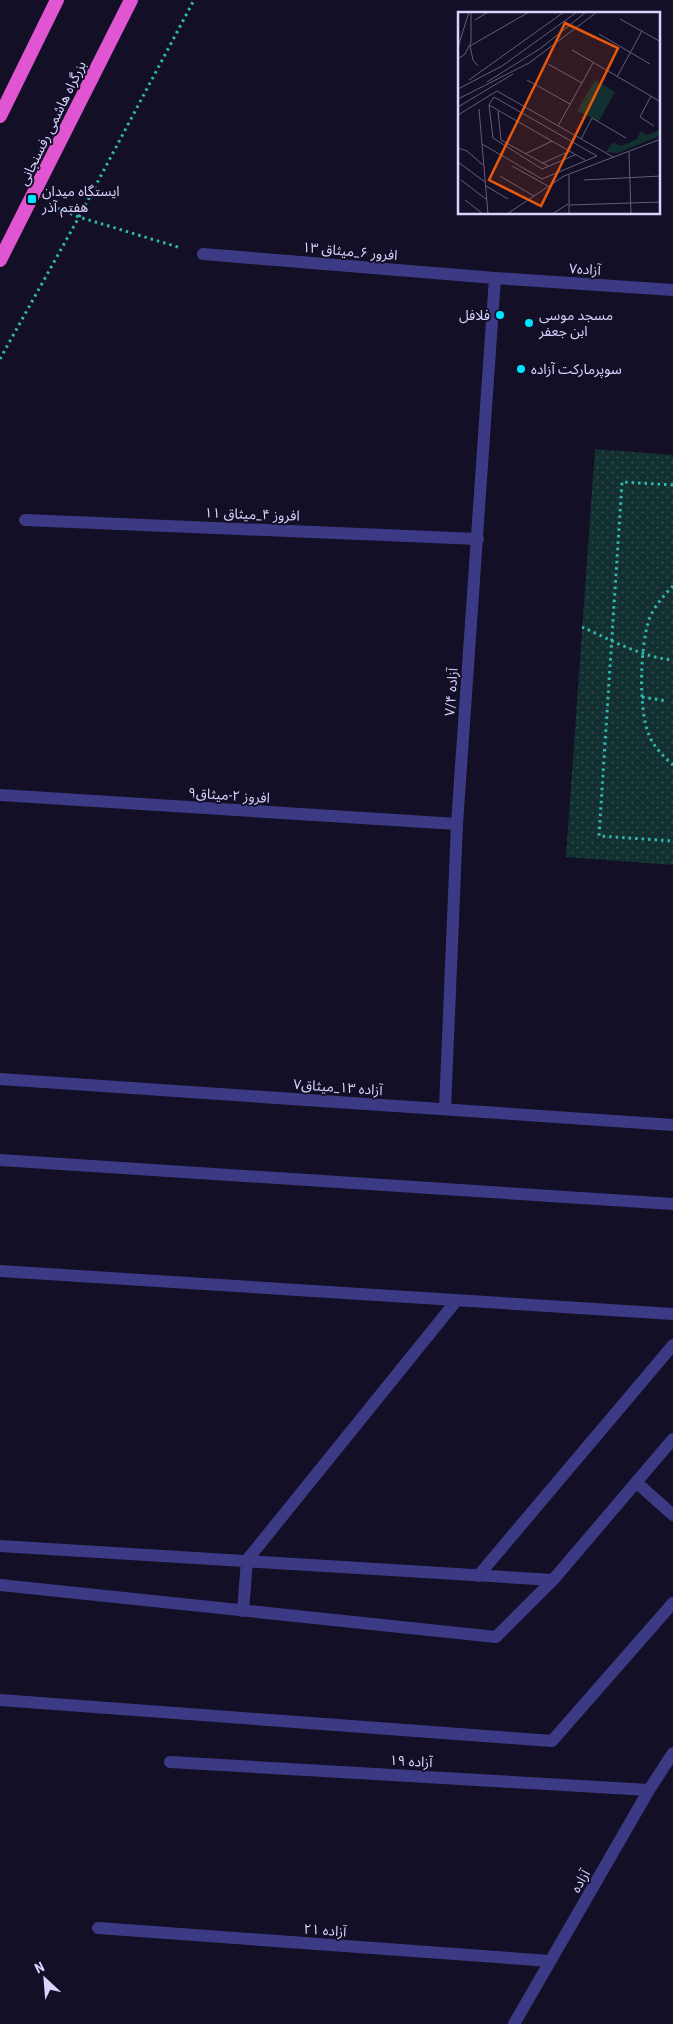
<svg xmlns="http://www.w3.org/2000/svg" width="673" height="2024" viewBox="0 0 673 2024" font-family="'Roboto Condensed','Noto Sans Arabic',sans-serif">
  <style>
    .park { fill: url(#park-dots) }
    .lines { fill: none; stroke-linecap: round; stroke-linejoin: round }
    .path { stroke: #2fb8b0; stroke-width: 3; stroke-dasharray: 2.5 4; stroke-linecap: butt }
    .minor { stroke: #3d3a85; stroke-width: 12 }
    .tertiary { stroke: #3d3a85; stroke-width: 12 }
    .trunk { stroke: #e055d1; stroke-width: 14 }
    .poi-dot { fill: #00e5ff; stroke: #130f26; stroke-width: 2 }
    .labels { text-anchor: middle; stroke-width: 4; stroke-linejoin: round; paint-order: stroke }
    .street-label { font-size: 14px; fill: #d9d4ff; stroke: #130f26 }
    .poi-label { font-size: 14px; fill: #d9d4ff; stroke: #130f26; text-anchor: start }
    .inset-road { fill: none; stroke: #625e7d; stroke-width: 1 }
    .view { fill: #e8590c; fill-opacity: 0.15; stroke: #e8590c; stroke-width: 2.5 }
    .inset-edge { fill: none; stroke: #d9d4ff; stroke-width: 2.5 }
  </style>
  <defs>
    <pattern id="park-dots" width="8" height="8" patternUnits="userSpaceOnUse" patternTransform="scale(1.25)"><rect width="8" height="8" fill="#12302f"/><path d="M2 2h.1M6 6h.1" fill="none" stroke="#344d4e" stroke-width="1.8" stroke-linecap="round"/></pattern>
  </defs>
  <rect width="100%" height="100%" fill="#130f26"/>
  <path class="park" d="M595,449L673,455V865L566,857Z"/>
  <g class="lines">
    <path class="path" d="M52,206L79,217L181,248
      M0,359L79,217L194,0
      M673,485L622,482L599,836L673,841
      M673,586C664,595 655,606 650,617C640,643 638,709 649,735C653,746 664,757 673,765
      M582,627C611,640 641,657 673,660
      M642,697L667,701"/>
    <path class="minor" d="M203,254L495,278L673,290
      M25,520L478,539
      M0,795L457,824
      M0,1079L673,1125
      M445,1109L457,824L495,278
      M0,1160L673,1204
      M0,1271L673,1314
      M636,1482L673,1515
      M0,1546L553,1580
      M478,1576L673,1345
      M0,1585L496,1637L553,1580L673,1439
      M243,1611L247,1560L457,1300
      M0,1700L552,1741L673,1603
      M170,1762L649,1790
      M98,1928L550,1961"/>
    <path class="tertiary" d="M514,2024L649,1790L673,1753"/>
    <path class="trunk" d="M0,116L57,0
      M0,260L131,0"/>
  </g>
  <g class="poi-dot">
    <rect x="27" y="194" width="10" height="10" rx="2.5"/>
    <circle cx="500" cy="315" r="5"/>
    <circle cx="529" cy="323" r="5"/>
    <circle cx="521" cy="369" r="5"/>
  </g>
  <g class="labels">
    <g class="street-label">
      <text transform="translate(52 123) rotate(-64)" y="5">بزرگراه هاشمی رفسنجانی</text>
      <text transform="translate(350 251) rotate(5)" y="5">افرور ۶_میثاق ۱۳</text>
      <text transform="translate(585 269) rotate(4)" y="5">آزاده۷</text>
      <text transform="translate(252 514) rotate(2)" y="5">افروز ۴_میثاق ۱۱</text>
      <text transform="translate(451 692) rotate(-86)" y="5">آزاده ۷/۴</text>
      <text transform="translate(229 795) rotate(4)" y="5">افروز ۲-میثاق۹</text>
      <text transform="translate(338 1087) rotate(4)" y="5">آزاده ۱۳_میثاق۷</text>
      <text transform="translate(411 1761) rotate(3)" y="5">آزاده ۱۹</text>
      <text transform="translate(580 1881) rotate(-60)" y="5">آزاده</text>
      <text transform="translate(325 1930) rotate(4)" y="5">آزاده ۲۱</text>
    </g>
    <g class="poi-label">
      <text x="42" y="196">ایستگاه میدان<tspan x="42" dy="16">هفتم آذر</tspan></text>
      <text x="490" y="320" text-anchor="end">فلافل</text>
      <text x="539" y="320">مسجد موسی<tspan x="539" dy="16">ابن جعفر</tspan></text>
      <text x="531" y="374">سوپرمارکت آزاده</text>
    </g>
  </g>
  <g transform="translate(458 12)">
    <rect width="202" height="202" fill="#130f26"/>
    <path d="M137,68L157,80L141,109L119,99ZM202,118V124L160,141L148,140L155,130L163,134L179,127L183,119L189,123Z" fill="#12302f"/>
    <path class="inset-road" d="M162,7L203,30M17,8L30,0M141,22L192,52M0,35L11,0M114,38L203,90M0,47L7,42L13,30V0M90,52L124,71M20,54L15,48L12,34L71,0M159,65L184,19M11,68L106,0M69,68L112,92M29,70L83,36L128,0M0,77L44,54L119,0M193,84L182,105L196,114M0,87L71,51L139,0M31,93L127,148M0,95L55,62M21,97L30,202M40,99L43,128M0,103L39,79L155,145M100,114L135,51M123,127L134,106L168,126M43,128L90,154M24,132L84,167L139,144L36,85L31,93L35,126L84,157L117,143M0,136L9,139L25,153M171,140L173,202M67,142L94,129M0,150L27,170M85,151L112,139M54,154L90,174M42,164L76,184M3,168L28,187M126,168L203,164M28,174L50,187M7,188L25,202M111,193L203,190M49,202L106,164L203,127M94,202L110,192M111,202V163"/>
    <path class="view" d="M107,11L160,36L83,194L31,168Z"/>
    <rect width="202" height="202" class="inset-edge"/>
  </g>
  <g transform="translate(45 1979) rotate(334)" stroke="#130f26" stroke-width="4" paint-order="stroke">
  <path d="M0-4L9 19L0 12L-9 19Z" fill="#d9d4ff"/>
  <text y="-8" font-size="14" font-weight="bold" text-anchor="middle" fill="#d9d4ff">N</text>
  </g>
</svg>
